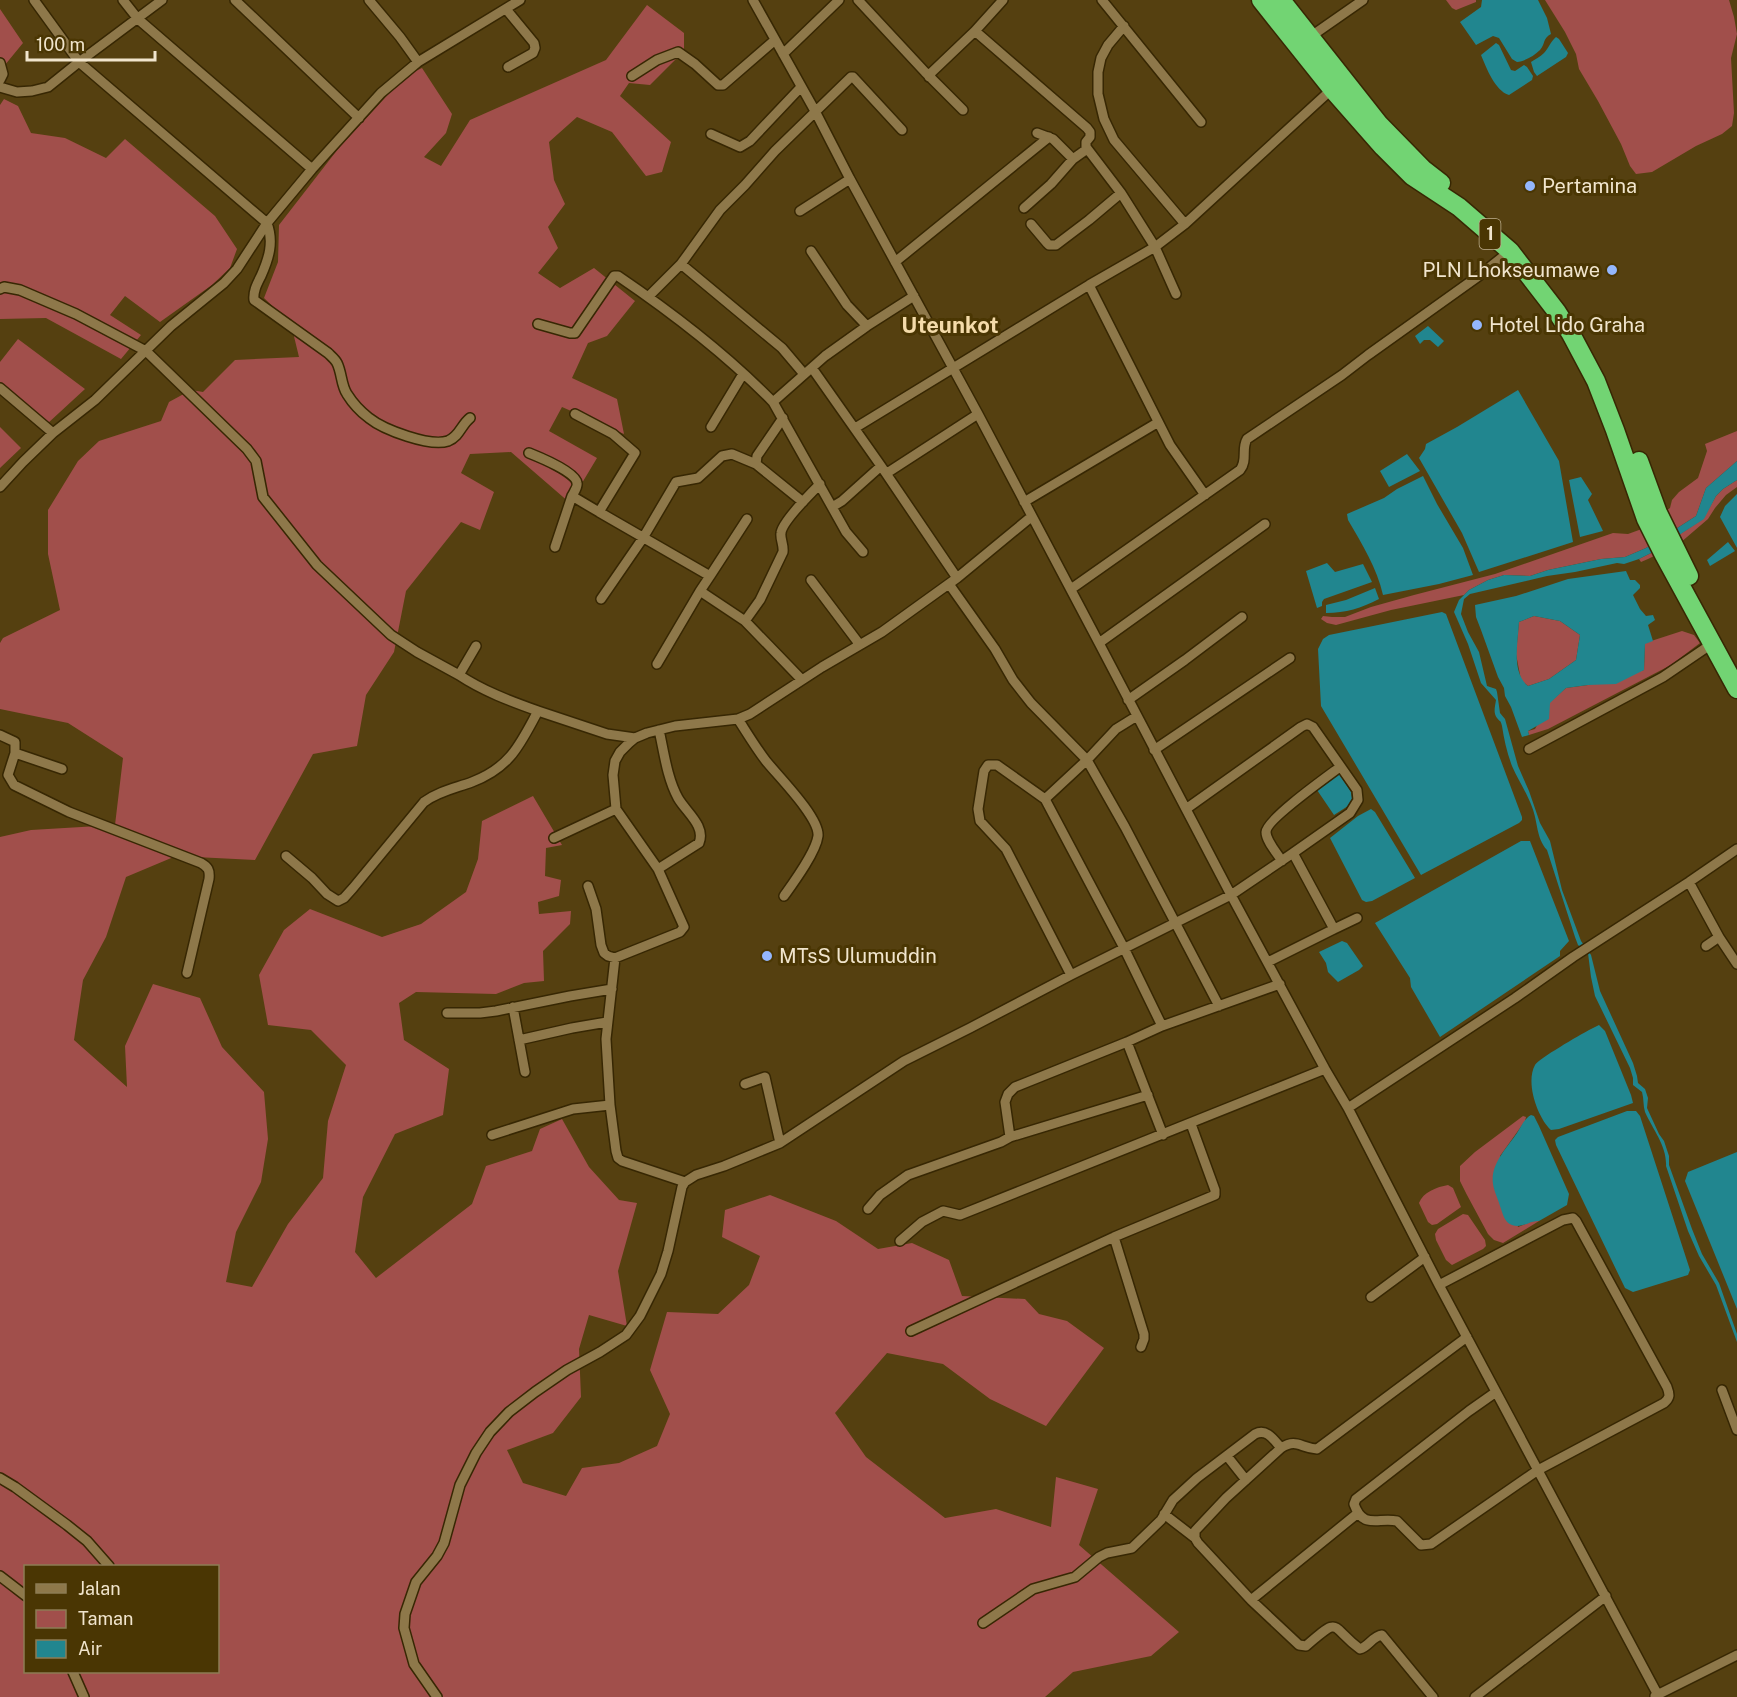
<svg xmlns="http://www.w3.org/2000/svg" width="1737" height="1697" viewBox="0 0 1737 1697" font-family="'Public Sans',sans-serif">
  <style>
    .green { fill: #a14f4b; fill-rule: evenodd }
    .water { fill: #21868f; fill-rule: evenodd }
    .lines { fill: none; stroke-linecap: round; stroke-linejoin: round }
    .street-casing { stroke: #372703; stroke-width: 12 }
    .highway-casing { stroke: #372703; stroke-width: 21 }
    .street { stroke: #8e784a; stroke-width: 9 }
    .highway { stroke: #72d473; stroke-width: 18 }
    .poi-dot { fill: #94b7fd; stroke: #4a3603; stroke-width: 2 }
    .labels { text-anchor: middle; stroke-width: 6; stroke-linejoin: round; paint-order: stroke }
    .shield { fill: #4a3603; stroke: #bfb090; stroke-width: 1.5 }
    .shield-label { font-size: 18px; font-weight: bold; fill: #f1e5cd }
    .poi-label { font-size: 20px; fill: #f1e5cd; stroke: #4a3603; text-anchor: start }
    .quarter-label { font-size: 22px; font-weight: bold; fill: #f4dbaa; stroke: #4a3603 }
  </style>
  <rect width="100%" height="100%" fill="#554010"/>
  <path class="green" d="M1446,0H1476V2L1456,10L1452,8Z
    M1545,0H1729L1734,17L1737,34L1731,58L1734,113L1732,126L1722,134L1696,146L1652,172L1636,174L1630,166L1621,144L1598,101L1579,69L1576,54L1565,32Z
    M647,5L684,33V51L650,85L629,83L620,96L671,142L662,172L646,176L612,132L577,117L549,142L554,180L565,204L548,227L558,248L538,273L560,288L594,268L635,301L607,336L588,343L572,378L617,399L624,434L562,407L549,431L597,458L570,503L511,452L470,454L461,473L494,492L480,530L461,522L406,591L394,652L366,695L357,746L313,754L255,860L176,856L126,877L106,937L83,980L74,1040L127,1087L125,1046L153,984L200,998L222,1047L264,1092L268,1139L261,1182L236,1232L226,1282L252,1287L288,1224L323,1178L328,1121L346,1065L311,1030L268,1025L259,975L284,930L310,909L382,937L421,924L466,892L478,859L482,821L533,796L562,845L546,848L545,876L561,880L559,896L538,902L539,914L571,911L570,924L543,951L544,981L524,983L496,994L416,992L399,1003L404,1040L449,1069L443,1115L395,1134L363,1197L355,1252L376,1278L472,1204L486,1166L532,1151L540,1129L562,1119L589,1167L619,1200L637,1203L618,1271L627,1326L589,1315L579,1349L581,1397L553,1433L507,1450L523,1483L566,1496L582,1468L619,1463L657,1446L670,1414L650,1370L667,1312L718,1314L749,1285L760,1256L722,1237L725,1210L770,1195L836,1221L878,1249L912,1243L949,1260L962,1296L1025,1299L1039,1314L1067,1321L1104,1348L1046,1426L990,1399L943,1364L887,1353L835,1413L866,1457L945,1518L996,1509L1051,1527L1056,1477L1098,1489L1079,1545L1179,1632L1151,1656L1073,1672L1045,1697H0V837L31,830L115,825L123,758L68,723L0,709V643L3,638L60,610L48,554V510L78,461L99,441L161,421L169,402L191,390L203,392L235,360L299,357L291,324L264,298L278,262L279,225L338,149L405,76L422,68L452,114L446,133L424,157L441,166L470,120L606,60ZM26,1566H218V1672H26Z
    M0,9L23,43L0,71Z
    M4,99L18,106L31,133L65,138L106,158L125,139L215,216L237,249L230,268L212,285L160,322L125,296L110,315L141,335L121,359L46,318L0,319V105Z
    M18,339L85,389L47,424L0,385V362Z
    M0,427L21,448L0,468Z
    M1737,431V461L1706,488L1696,516L1646,548L1625,557L1601,559L1548,570L1530,576L1504,575L1488,580L1469,590L1464,595L1391,610L1336,625L1327,623L1321,619L1323,616L1332,617H1345L1371,607L1414,595L1495,574L1613,533L1628,534L1639,530L1670,508L1672,500L1679,492L1698,478L1707,451L1705,444Z
    M1737,480V487L1726,495L1715,508L1708,519L1680,543L1648,559L1641,562L1639,559L1651,553L1703,519L1716,496L1723,489Z
    M1534,616L1560,621L1580,635L1576,660L1549,679L1528,686L1521,680L1516,654L1519,622Z
    M1682,631L1694,635L1700,643L1671,665L1548,729L1529,735L1528,731L1535,729L1549,703L1566,688L1588,685L1644,670L1645,643Z
    M1523,1116L1526,1117L1525,1121L1500,1156L1518,1227L1535,1220L1539,1221L1503,1243L1494,1240L1488,1234L1467,1195L1460,1181V1166L1475,1152Z
    M1448,1185L1453,1188L1461,1207L1437,1224L1432,1225L1428,1222L1419,1203C1423,1192 1437,1187 1448,1185Z
    M1463,1214L1468,1215L1485,1240L1486,1246L1483,1249L1452,1265L1446,1260L1436,1240L1435,1234L1438,1229Z"/>
  <path class="water" d="M1482,0H1538L1547,18L1551,34C1542,39 1546,43 1540,50C1534,56 1525,61 1517,62L1512,59L1499,38L1493,36L1476,45L1460,22L1481,7Z
    M1556,37L1559,39L1568,53L1566,57L1537,76L1534,72L1531,62C1535,59 1540,57 1544,53C1549,48 1550,42 1556,37Z
    M1496,43L1499,45L1511,70L1515,71L1524,65L1527,67L1533,76L1532,80L1509,95C1495,91 1486,67 1481,55Z
    M1428,326L1444,341L1438,347L1430,340H1424L1420,344L1415,336Z
    M1518,390L1559,461L1573,542L1479,572L1462,533L1419,458L1425,449L1426,444L1457,427Z
    M1407,454L1420,471L1389,487L1380,471Z
    M1737,461V480L1723,489L1716,496L1704,519L1651,553L1639,559L1624,564L1617,563L1575,572L1547,576L1470,594L1464,599L1461,614L1468,632L1479,652L1487,686L1496,689L1497,692L1500,713L1505,719L1518,766L1529,791L1540,823L1550,841L1562,890L1581,941L1591,955L1600,991L1633,1063L1637,1076L1638,1083L1645,1089L1648,1098L1647,1108L1659,1134L1664,1141L1669,1156V1165L1692,1229L1702,1254L1719,1283L1737,1334V1342L1716,1285L1699,1256L1688,1231L1666,1166C1667,1146 1653,1130 1645,1112C1643,1106 1644,1099 1642,1092L1633,1085V1078L1630,1068L1595,996L1591,977L1588,953L1578,945L1575,937L1547,850C1536,838 1538,822 1532,807C1527,793 1518,780 1512,766C1507,753 1504,739 1502,726C1500,719 1501,723 1497,718C1493,713 1495,707 1496,700L1481,683L1468,644L1454,612L1459,600L1469,590L1488,580L1504,575L1530,576L1548,570L1601,559L1625,557L1646,548L1696,516L1706,488Z
    M1423,476L1437,504L1463,548L1473,575L1439,584L1383,595C1377,568 1362,544 1348,520L1347,514L1384,498L1397,489Z
    M1581,477L1592,494L1588,500L1603,531L1580,537L1569,480Z
    M1737,494V548L1720,517L1725,506Z
    M1728,542L1735,551L1710,566L1707,560Z
    M1327,563L1335,572L1363,564L1372,582L1324,599L1322,602V606L1317,608L1306,571Z
    M1626,571L1630,580H1635L1640,585V588L1633,595L1640,609L1646,616L1653,615L1655,620L1648,625L1653,641L1645,644L1644,670L1616,684L1588,685L1566,688L1550,703L1549,719L1528,731L1529,735L1522,737L1511,707L1505,696L1504,688L1498,677L1481,630L1476,617L1475,605L1516,596L1568,579ZM1534,616L1560,621L1580,635L1576,660L1549,679L1528,686C1511,672 1518,643 1519,622Z
    M1375,588L1379,599C1361,608 1346,613 1326,613V605L1346,600Z
    M1442,612L1446,614L1522,817V820L1519,823L1421,875L1321,706L1318,649L1323,639L1329,635Z
    M1339,773L1351,792L1352,799L1348,806L1334,815L1317,790Z
    M1371,809L1375,812L1415,878L1372,901L1366,902L1362,900L1330,838L1358,816Z
    M1521,841H1530L1569,941L1560,951V956L1440,1037L1411,987L1410,978L1375,923Z
    M1342,941L1347,943L1363,966L1359,970L1338,982L1328,972L1326,963L1319,952Z
    M1599,1025L1605,1031L1631,1095L1633,1103L1559,1129L1551,1130C1538,1118 1525,1083 1535,1065C1538,1059 1580,1035 1589,1030Z
    M1627,1111H1636L1640,1116L1690,1270L1688,1275L1633,1292L1625,1288L1556,1145L1555,1140L1558,1137Z
    M1531,1115L1534,1116L1539,1126L1569,1194L1567,1205L1539,1221C1530,1220 1522,1229 1512,1225C1504,1222 1503,1214 1500,1206C1498,1199 1494,1191 1493,1184C1490,1164 1507,1148 1517,1133C1521,1127 1524,1119 1531,1115Z
    M1737,1152V1309L1685,1181L1688,1172Z"/>
  <g class="lines">
    <g class="street-casing">
      <path id="street" d="M34,0L79,62L267,223C274,242 269,258 261,276C257,284 253,291 254,300L328,353C331,356 335,359 337,363C342,373 341,385 347,394C352,402 361,412 369,418C384,430 430,447 448,441C460,436 461,425 470,418
        M123,0L138,19L312,169
        M235,0L359,118
        M369,0L400,37L418,62
        M753,0L815,111L850,179L978,414L1099,643L1231,895L1325,1069L1348,1108L1439,1285L1659,1697
        M858,0L925,72L963,110
        M1102,0L1201,122
        M506,9L534,43L535,48L533,53L508,67
        M1124,26L1108,45L1101,58L1098,72V94L1104,119L1114,140L1185,224
        M975,31L1003,0
        M1310,37L1363,0
        M783,54L839,0
        M0,63L3,74L0,80
        M632,76L657,60L678,52L695,64L718,85H723L775,40
        M929,77L932,72L975,31L1087,128L1090,132V137L1086,142V147L1121,193L1155,247L1176,294
        M0,87L17,92L32,91L48,87L79,62L162,0
        M1037,133L1053,139L1073,159
        M711,134L740,147L750,141L801,87
        M1024,208L1051,184L1073,159L1087,149
        M800,211L850,179
        M1031,224L1047,243L1049,245H1056L1089,220L1121,193
        M811,251L847,305L867,326
        M895,262L1049,137
        M681,264L782,348L804,374
        M1089,285L1170,445L1205,495
        M0,289L4,287L20,290L76,314L146,351L247,449L256,461L263,497L317,565L391,635L417,652L459,675
        M648,297L681,264L720,210L745,185L775,151L851,77H853L902,130
        M538,324L570,333H575L614,276H618C671,312 728,356 773,402
        M812,368L881,466L957,578
        M0,388L53,433
        M575,414L613,434L635,453L599,512L710,576L700,591L745,621L802,680
        M783,418L757,456L756,464L803,502
        M711,427L743,374
        M855,428L1089,285L1155,247L1185,224L1332,89
        M529,453C539,457 576,472 577,483C578,487 574,492 572,496L599,512
        M887,473L978,414
        M0,487L23,462L53,433L95,400L171,326L224,283L237,269L267,223L312,169L381,93L418,62L520,0
        M1024,502L1157,423
        M832,507L842,501L881,466
        M555,547L572,496
        M863,552L846,532L773,402L825,356L867,326L914,296
        M710,576L747,519
        M811,580L860,645
        M949,584L995,649L1013,680L1031,703L1087,760L1045,799
        M1071,589L1240,470C1248,460 1241,449 1247,439L1342,375L1368,355L1480,275L1510,251
        M601,599L643,538L676,482L698,478L722,456L732,454L756,464
        M745,621L760,600L783,552C784,545 780,539 781,533C782,522 811,493 820,484
        M1099,643L1265,524
        M476,646L459,675C483,691 510,701 538,711
        M657,664L700,591
        M1128,700L1185,660L1242,617
        M1137,716L1116,729L1087,760L1125,827L1219,1006
        M738,719C747,733 756,748 766,761C778,776 820,818 818,836C816,852 794,882 784,896
        M0,735L15,742V753L8,775L14,785L69,812L201,863C208,867 210,870 209,879L187,973
        M1529,749L1663,677L1713,643
        M1154,750L1290,658
        M15,753L62,769
        M1186,809L1301,727L1307,724L1313,727L1357,790L1358,800L1350,813L1293,853
        M554,838L616,809
        M286,856L312,878L327,894L338,901L344,898L353,888L424,802C439,791 456,788 472,782C511,767 520,744 538,711L607,734L635,738
        M1282,861C1277,853 1266,841 1266,832C1266,820 1328,776 1340,767
        M658,869L699,843C706,826 686,812 678,798C667,778 664,752 659,730
        M1689,882L1719,937L1706,946
        M588,886L596,909L601,945L604,953L608,956L615,958
        M1334,929L1357,918
        M1719,937L1737,964
        M1071,975L1006,849L980,821L978,809L984,771L988,765H997L1045,799L1124,948L1162,1026
        M513,1007L525,1072
        M447,1013H480L496,1011L570,996L612,989
        M519,1040L572,1028L607,1022
        M745,1084L765,1077L780,1143
        M1348,1108L1515,998L1573,957L1689,882L1737,849
        M492,1135L573,1109L610,1105
        M1163,1135L1127,1042L1162,1026L1280,984
        M1010,1137L1005,1102L1008,1094L1015,1087L1127,1042
        M685,1182L622,1161L618,1158L616,1151L610,1105L606,1039L615,958L680,932L684,927L658,869L616,809L613,775L615,761L620,752L629,743L635,738L647,733L675,726L738,719L750,714L822,667L882,632L957,578L1031,517
        M868,1209L880,1195L908,1175L1001,1142L1010,1137L1148,1095
        M1114,1237L1144,1334V1339L1141,1347
        M900,1241L922,1222L943,1211L960,1215L1325,1069
        M1439,1285L1563,1220L1573,1218L1576,1221L1667,1387C1670,1395 1670,1398 1664,1403L1538,1470L1431,1544L1421,1545L1397,1521C1378,1517 1363,1530 1354,1504L1356,1499L1469,1411L1496,1392
        M1371,1297L1425,1257
        M911,1331L1114,1237L1215,1195V1190L1191,1124
        M1722,1390L1737,1430
        M1227,1456L1246,1480
        M0,1478L15,1487L67,1525L87,1541L109,1566
        M1164,1514L1195,1538
        M0,1576L26,1596
        M1251,1600L1358,1513
        M983,1623L1033,1589L1075,1577L1099,1557L1107,1553L1132,1548L1161,1520L1173,1500L1197,1478L1255,1434C1267,1428 1274,1440 1281,1448
        M73,1672L84,1697
        M1655,1696L1737,1655
        M437,1697L414,1664L404,1628L405,1614L416,1582L437,1556L444,1543L460,1485L476,1453L490,1432L509,1412L535,1392L567,1370L600,1352L626,1335L640,1316L661,1274L668,1251L682,1187L685,1182L696,1175L724,1166L780,1143L904,1061L970,1028L1071,975L1231,895L1293,853L1334,929L1268,962
        M1433,1697L1382,1635C1373,1636 1368,1647 1360,1649C1329,1626 1342,1615 1306,1646L1299,1645L1251,1600L1198,1543L1195,1538V1531L1226,1498L1281,1448C1297,1438 1300,1448 1317,1449L1467,1337
        M1475,1697L1606,1596"/>
    </g>
    <g class="highway-casing">
      <path id="highway" d="M1261,0L1332,89L1383,147L1412,176L1459,207L1510,251L1557,312L1571,334L1596,381L1615,430L1646,519L1664,555L1737,689
        M1281,0L1379,124L1423,169L1441,183
        M1639,461L1658,513L1689,576"/>
    </g>
    <use href="#street" class="street"/>
    <use href="#highway" class="highway"/>
  </g>
  <g class="poi-dot">
    <circle cx="1530" cy="186" r="6"/>
    <circle cx="1612" cy="270" r="6"/>
    <circle cx="1477" cy="325" r="6"/>
    <circle cx="767" cy="956" r="6"/>
  </g>
  <g class="labels">
    <rect class="shield" x="1479.5" y="219" width="21" height="30" rx="4.5"/>
    <g class="shield-label">
      <text x="1490" y="240">1</text>
    </g>
    <g class="poi-label">
      <text x="1542" y="193">Pertamina</text>
      <text x="1600" y="277" text-anchor="end">PLN Lhokseumawe</text>
      <text x="1489" y="332">Hotel Lido Graha</text>
      <text x="779" y="963">MTsS Ulumuddin</text>
    </g>
    <g class="quarter-label">
      <text x="950" y="333">Uteunkot</text>
    </g>
  </g>
  <rect x="24" y="1565" width="195" height="108" fill="#4a3603" stroke="#8d7c54" stroke-width="1.5"/>
  <rect x="36" y="1584" width="30" height="9" fill="#8e784a" stroke="#8d7c54" stroke-width="1.5"/>
  <text x="78" y="1595" font-size="18" fill="#f1e5cd">Jalan</text>
  <rect x="36" y="1610" width="30" height="18" fill="#a14f4b" stroke="#8d7c54" stroke-width="1.5"/>
  <text x="78" y="1625" font-size="18" fill="#f1e5cd">Taman</text>
  <rect x="36" y="1640" width="30" height="18" fill="#21868f" stroke="#8d7c54" stroke-width="1.5"/>
  <text x="78" y="1655" font-size="18" fill="#f1e5cd">Air</text>
  <path d="M27 51v9h128v-9" fill="none" stroke="#f1e5cd" stroke-width="3"/>
  <text x="36" y="51" font-size="18" fill="#f1e5cd" stroke="#4a3603" stroke-width="4.5" paint-order="stroke">100 m</text>
</svg>
